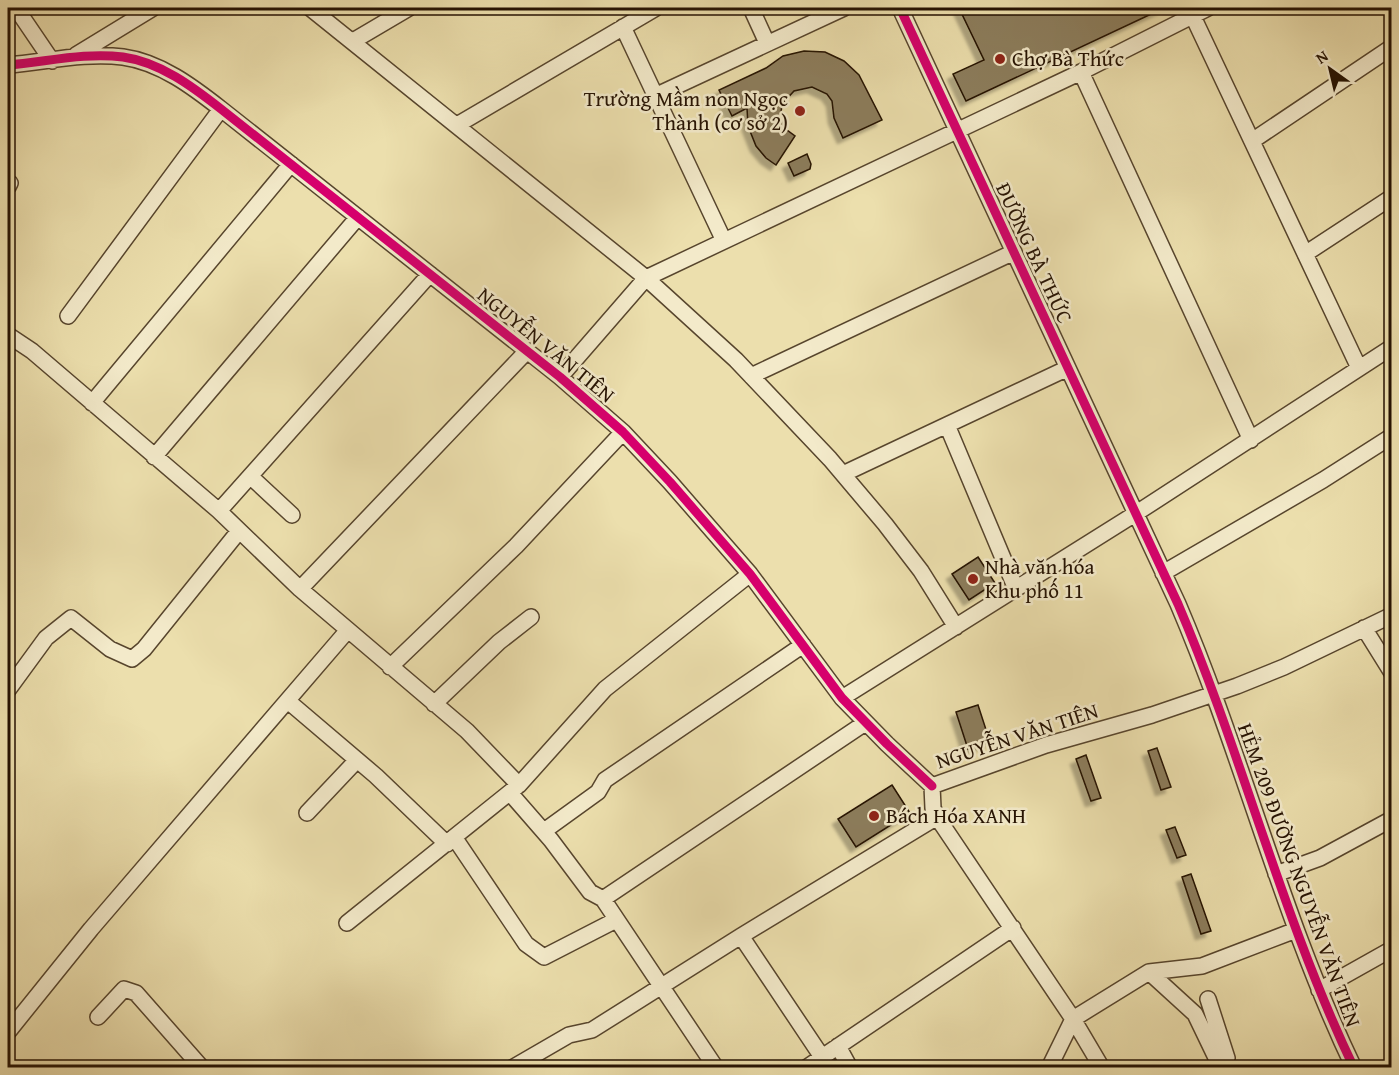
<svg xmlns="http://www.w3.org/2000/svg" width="1399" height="1075" viewBox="0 0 1399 1075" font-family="'Gentium Book Plus',serif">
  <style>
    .building { fill: #8c7d5b; stroke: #251202; stroke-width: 1.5; filter: url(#shadow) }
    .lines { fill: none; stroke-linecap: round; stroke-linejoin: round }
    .minor-casing { stroke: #57452d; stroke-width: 18 }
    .minor { stroke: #f3eaca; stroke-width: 15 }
    .cycleway-casing { stroke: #f3eaca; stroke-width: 13 }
    .cycleway { stroke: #d6006c; stroke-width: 9 }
    .poi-dot { fill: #8f2418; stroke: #f3eaca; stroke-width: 2 }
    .labels { text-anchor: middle; stroke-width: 5; stroke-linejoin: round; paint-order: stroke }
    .poi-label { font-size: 21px; fill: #251202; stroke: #f3eaca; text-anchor: start }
    .street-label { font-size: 21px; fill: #251202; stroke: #f3eaca }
  </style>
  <defs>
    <filter id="shadow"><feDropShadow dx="-5.5" dy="5.5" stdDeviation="1.5" flood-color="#0004"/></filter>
  </defs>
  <rect width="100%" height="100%" fill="#ecdfad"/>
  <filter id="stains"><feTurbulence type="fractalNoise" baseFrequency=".00333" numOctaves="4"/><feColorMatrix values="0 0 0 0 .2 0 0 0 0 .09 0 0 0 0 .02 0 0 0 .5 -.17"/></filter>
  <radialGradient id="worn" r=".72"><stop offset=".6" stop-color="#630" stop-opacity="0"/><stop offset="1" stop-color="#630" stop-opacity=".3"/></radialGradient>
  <path class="building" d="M959,8H1164L966,101L953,74L984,60Z
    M804,51L825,52L844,61L859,75L882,120L843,138L834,118L832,101L827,94L812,87L794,91L782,104L781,113L787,130L795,136L776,165L766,158L756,146L748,126L747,108L732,116L719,90L766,68L783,56Z
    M807,154L811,164L810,169L794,176L788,163Z
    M978,557L995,583L969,600L952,574Z
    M978,705L990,742L968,749L956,712Z
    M1157,748L1171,787L1161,790L1148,751Z
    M1086,755L1101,798L1091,801L1076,759Z
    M892,785L910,813L856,847L838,819Z
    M1175,827L1186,855L1177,858L1166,830Z
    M1191,874L1211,931L1201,934L1182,877Z"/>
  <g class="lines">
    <g class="minor-casing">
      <path id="minor" d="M16,8L52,61
        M310,8L646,278L736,360L830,459L885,524L921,571L956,627
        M751,8L767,43
        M900,8L1178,604C1243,756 1282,918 1354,1068
        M1189,8L1359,368
        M623,27L724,241
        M353,41L409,8
        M76,55L153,8
        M8,65C46,62 85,52 123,57C160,62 193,87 221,109L560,377L623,432L670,482L750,574L842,698L887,744L932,786
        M1081,72L1251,440
        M655,96L844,8
        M457,125L656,8
        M1252,141L1392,47
        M8,187L10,183
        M1305,254L1392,197
        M68,316L221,109
        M8,335L32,351L219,511L300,589L467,731L519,785
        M751,376L1014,252
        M560,377L646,278L1081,72L1208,8
        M92,403L291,164
        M947,425L1016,589
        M154,457L358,217
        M843,474L1068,368
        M250,476L292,515
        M219,511L430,274
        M1163,573L1323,480L1392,436
        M300,589L527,351
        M1364,628L1392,673
        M390,667L516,546L623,432
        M8,690L46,638L71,618L110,649L132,659L144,649L239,531
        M842,698L1135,514L1392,347
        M289,702L376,776L447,844
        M434,704L499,642L531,617
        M932,786L1046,745L1152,715L1237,686L1284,667L1392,615
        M932,786L933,808L937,817L1073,1019L1102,1068
        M510,793L551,840L590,892L603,899L716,1068
        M307,813L357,760
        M544,831L598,792L605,780L803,645
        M454,837L526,944L544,957L616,920
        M1276,874L1320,858L1392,819
        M603,899L865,723
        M347,923L519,785L605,689L750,574
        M741,936L822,1057
        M1149,972L1195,1014L1221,1068
        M1319,990L1392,949
        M1208,999L1227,1058L1220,1065
        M98,1017L124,989L136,993L202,1068
        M1073,1019L1149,972L1202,966L1296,930
        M8,1032L91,929L348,630
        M838,1046L850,1068
        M512,1068L569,1035L592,1030L741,936L937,817
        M806,1068L1013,928
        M1049,1068L1073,1019"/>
    </g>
    <use href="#minor" class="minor"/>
    <g class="cycleway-casing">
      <path id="cycleway" d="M900,8L1178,604C1243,756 1282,918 1354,1068
        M8,65C46,62 85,52 123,57C160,62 193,87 221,109L560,377L623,432L670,482L750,574L842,698L887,744L932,786"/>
    </g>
    <use href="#cycleway" class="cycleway"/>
  </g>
  <g class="poi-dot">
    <circle cx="1000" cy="59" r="6"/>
    <circle cx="800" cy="111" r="6"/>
    <circle cx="973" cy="579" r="6"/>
    <circle cx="874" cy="816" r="6"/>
  </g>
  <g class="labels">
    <g class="poi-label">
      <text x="1012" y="66">Chợ Bà Thức</text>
      <text x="788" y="106" text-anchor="end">Trường Mầm non Ngọc<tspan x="788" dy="24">Thành (cơ sở 2)</tspan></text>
      <text x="985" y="574">Nhà văn hóa<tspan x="985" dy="24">Khu phố 11</tspan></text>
      <text x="886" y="823">Bách Hóa XANH</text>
    </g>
    <g class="street-label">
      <text transform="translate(1034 253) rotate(65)" y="7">ĐƯỜNG BÀ THỨC</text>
      <text transform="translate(546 345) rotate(39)" y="7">NGUYỄN VĂN TIÊN</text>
      <text transform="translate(1017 736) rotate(-18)" y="7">NGUYỄN VĂN TIÊN</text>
      <text transform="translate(1299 875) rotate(70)" y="7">HẺM 209 ĐƯỜNG NGUYỄN VĂN TIÊN</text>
    </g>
  </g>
  <rect width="1399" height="1075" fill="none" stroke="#ecdfad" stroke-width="30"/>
  <rect x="9" y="9" width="1381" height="1057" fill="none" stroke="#251202" stroke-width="3"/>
  <rect x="15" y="15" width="1369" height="1045" fill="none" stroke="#251202" stroke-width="1.5"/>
  <g transform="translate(1330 69) rotate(326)" stroke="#f3eaca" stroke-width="4.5" paint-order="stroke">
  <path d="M0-4.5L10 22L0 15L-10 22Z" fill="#251202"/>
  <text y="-9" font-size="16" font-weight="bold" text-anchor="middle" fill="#251202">N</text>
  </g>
  <rect width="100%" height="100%" filter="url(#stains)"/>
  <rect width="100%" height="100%" fill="url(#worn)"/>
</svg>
